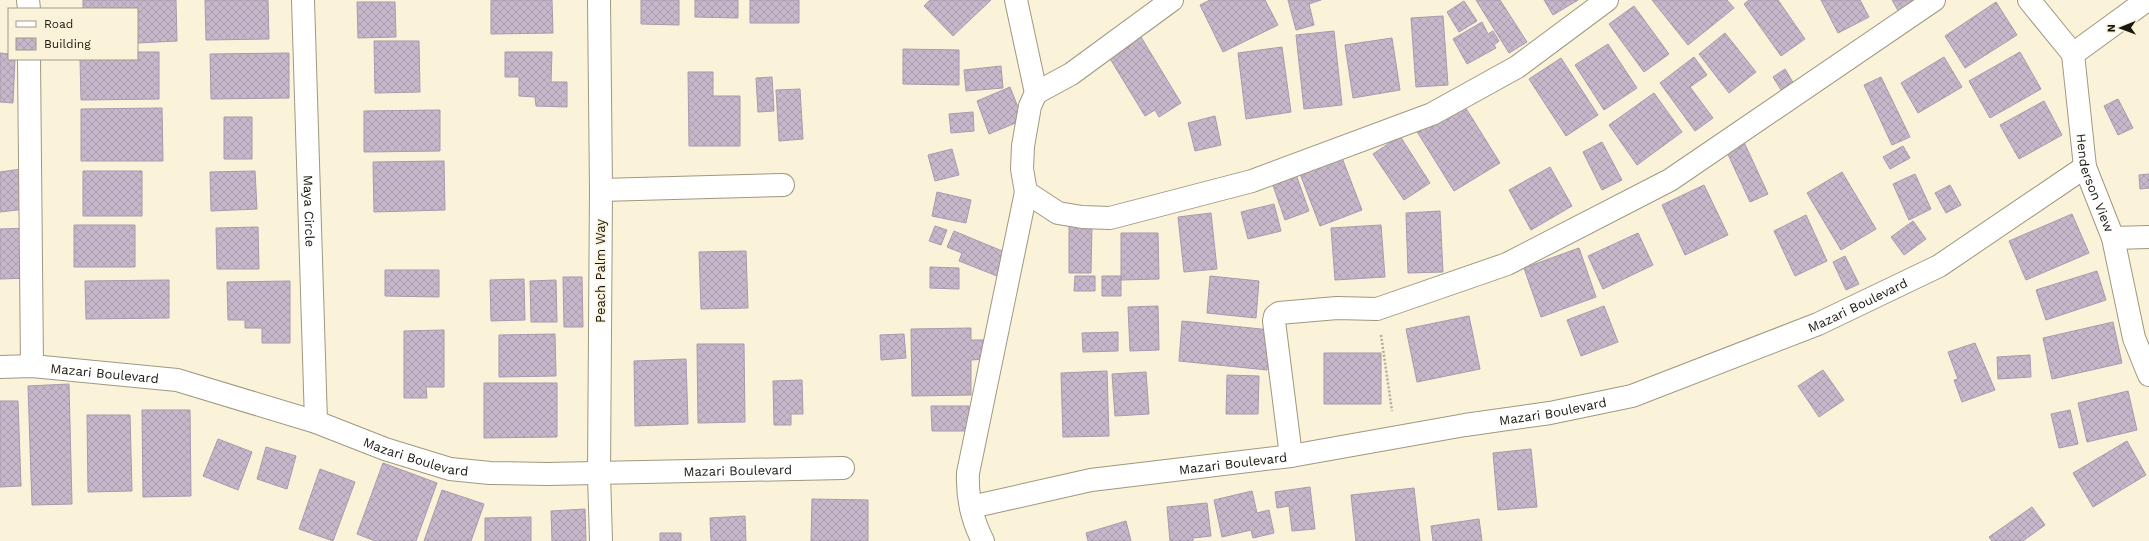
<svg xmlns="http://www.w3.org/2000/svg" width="2149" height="541" viewBox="0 0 2149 541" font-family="'Work Sans',sans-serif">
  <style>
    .building { fill: url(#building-cross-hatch); stroke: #aa9aad }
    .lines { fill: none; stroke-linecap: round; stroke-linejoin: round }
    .minor-casing { stroke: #9f9881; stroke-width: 24 }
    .path { stroke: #b3ac99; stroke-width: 2.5; stroke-dasharray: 2 2; stroke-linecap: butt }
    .minor { stroke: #fff; stroke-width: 22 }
    .labels { text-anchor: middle; stroke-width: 3; stroke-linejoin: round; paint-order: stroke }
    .street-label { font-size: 13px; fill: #1a170f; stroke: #faf2d9 }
  </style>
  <defs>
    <pattern id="building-cross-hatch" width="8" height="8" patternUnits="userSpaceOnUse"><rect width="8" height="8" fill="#c7b7cb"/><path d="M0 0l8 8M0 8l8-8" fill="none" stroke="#aa9dad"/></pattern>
  </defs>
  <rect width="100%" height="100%" fill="#faf2d9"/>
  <path class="building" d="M83,0H176L177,41L137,43V9H83Z
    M205,0H268L269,39L206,40Z
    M491,0H552L553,33L491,34Z
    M641,0H679V25L641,24Z
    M695,0H738V18L695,17Z
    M750,0H799V23H750Z
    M930,0H991L953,36L924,6Z
    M1210,0H1265L1278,25L1223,52L1200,5Z
    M1288,0H1321L1309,4L1314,25L1296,30Z
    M1476,0H1500L1527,42L1509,53Z
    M1544,0H1578L1553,15Z
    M1652,0H1727L1734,8L1688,45Z
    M1749,0H1778L1805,39L1781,56L1744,4Z
    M1821,0H1860L1869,17L1838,33Z
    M1892,0H1924L1900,14Z
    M1464,1L1477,21L1459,32L1447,12Z
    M357,2H395L396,37L358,38Z
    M1996,2L2017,35L1965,68L1945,36Z
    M1634,6L1669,54L1644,72L1609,24Z
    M1443,16L1448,85L1416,87L1411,18Z
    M1482,22L1488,34L1493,31L1499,41L1494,45L1496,48L1467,64L1453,39Z
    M1334,31L1342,105L1304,109L1296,35Z
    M1725,33L1756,72L1729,93L1699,54Z
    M1141,37L1181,103L1159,117L1155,110L1145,116L1109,57Z
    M1392,38L1400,90L1353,98L1345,45Z
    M374,41H419L420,92L375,93Z
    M1608,44L1637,88L1604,110L1575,65Z
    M1282,47L1291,112L1246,119L1238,53Z
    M903,49L959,50V85L903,84Z
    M137,52H159V99L81,100L80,59H137Z
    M505,52H552L551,82H567V107L536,106L535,97L519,96V77H505Z
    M2020,52L2041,89L1990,118L1969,81Z
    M0,53L9,54V59H15L13,103L0,102Z
    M289,53V98L211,99L210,54Z
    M1694,57L1707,75L1690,87L1713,118L1695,131L1660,83Z
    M1944,57L1962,87L1918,113L1901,83Z
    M1561,58L1598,115L1566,136L1529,79Z
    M1001,66L1003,88L966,91L964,70Z
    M1785,69L1798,91L1786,98L1773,77Z
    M688,72H713V96H740V146H689Z
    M772,77L774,111L758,112L756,78Z
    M1881,77L1910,137L1892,145L1864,85Z
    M1010,87L1023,120L989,134L977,101Z
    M800,89L803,139L779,141L776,90Z
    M1654,93L1682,132L1637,165L1609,125Z
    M2118,99L2133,128L2118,135L2104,106Z
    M2044,101L2062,135L2019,159L2000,125Z
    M1462,102L1500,163L1454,191L1416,130Z
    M162,108L163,161H81V109Z
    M440,110V151L364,152V111Z
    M973,112L974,131L951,133L949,114Z
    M1215,116L1221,145L1195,151L1188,123Z
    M224,117H252V159H224Z
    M1400,136L1430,183L1404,200L1373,154Z
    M1743,140L1768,194L1750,202L1725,148Z
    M1602,142L1622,180L1602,190L1583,152Z
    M1903,146L1910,158L1890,169L1883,157Z
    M952,149L959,175L935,181L928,155Z
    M1339,150L1362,210L1320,226L1297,166Z
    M444,161L445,210L374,212L373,162Z
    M1293,166L1309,211L1285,220L1269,174Z
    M1550,167L1572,206L1531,230L1509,190Z
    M22,169L26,209L0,212V172Z
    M83,171H142V216H83Z
    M255,171L257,209L211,211L210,172Z
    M1842,172L1876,229L1841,250L1807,193Z
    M1915,174L1931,209L1909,220L1893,184Z
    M2149,174V188L2140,189L2139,175Z
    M1704,185L1728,235L1685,255L1662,205Z
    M1950,185L1961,205L1946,213L1935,193Z
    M937,192L971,200L966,223L932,216Z
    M1274,204L1281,231L1248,239L1241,212Z
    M1440,211L1443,272L1408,273L1406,213Z
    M1211,213L1217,269L1184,272L1178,217Z
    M2072,214L2089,253L2026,280L2009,241Z
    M1806,215L1827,261L1795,276L1774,231Z
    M1913,221L1926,239L1904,255L1891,237Z
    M1069,224H1092L1091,273H1069Z
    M74,225H135V267H74Z
    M1381,225L1385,277L1335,280L1331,228Z
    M935,226L947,230L941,245L929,241Z
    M258,227L259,269H217L216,228Z
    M29,228L30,278L0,279V229Z
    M954,231L1007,253L997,276L959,261L962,253L947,247Z
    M1121,233H1158L1159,279L1121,280Z
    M1638,233L1653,265L1603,289L1588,256Z
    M1579,248L1596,297L1541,317L1524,268Z
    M746,251L748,308L701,309L699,252Z
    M1845,256L1859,284L1846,290L1833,262Z
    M930,267L959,268V289L930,288Z
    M385,270H439V297L385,296Z
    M2097,271L2106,300L2046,320L2036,290Z
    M1075,276H1095V291H1074Z
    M1102,276H1121V296H1102Z
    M1210,276L1259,281L1256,318L1207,313Z
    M563,277H582L583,327H564Z
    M524,279L525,320L491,321L490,280Z
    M169,280V318L86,319L85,281Z
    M556,280L557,322H531L530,281Z
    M290,281V343H262V328H245V320H228L227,282Z
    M1158,306L1159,350L1130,351L1128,307Z
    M1604,306L1618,342L1581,356L1567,320Z
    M1469,316L1480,369L1417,382L1406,329Z
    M1182,321L1271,330L1267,370L1179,361Z
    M2113,322L2122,363L2052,379L2043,338Z
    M971,328V340H987L988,359L971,360V395L912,396L911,329Z
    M444,330V387H426L427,398H404V331Z
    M1118,332V351L1083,352L1082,333Z
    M555,334L556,376L499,377V335Z
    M904,334L906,358L881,360L880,335Z
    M1975,343L1995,390L1962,402L1954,380L1958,379L1948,352Z
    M697,344H744L745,422L698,423Z
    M1324,353H1381V404H1324Z
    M2030,355L2031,377L1998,379L1997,357Z
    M686,359L688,424L635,426L634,361Z
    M1823,370L1844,400L1819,417L1798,386Z
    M1107,371L1109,436L1063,437L1061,373Z
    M1146,372L1149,414L1115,416L1112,374Z
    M1227,375L1259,376L1258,414H1226Z
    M802,380L803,414H791V425H774L773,381Z
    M484,383H557V437L484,438Z
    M69,384L72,504L32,505L28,386Z
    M2128,391L2137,430L2087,442L2078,403Z
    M0,401H18L21,486L0,487Z
    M931,406H969V431H932Z
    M142,410H190L191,496L143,497Z
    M2070,410L2078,444L2059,448L2051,414Z
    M87,415H130L132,491L88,492Z
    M218,439L252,452L238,490L203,476Z
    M2127,441L2146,475L2093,507L2073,473Z
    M266,447L296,456L287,489L257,479Z
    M1531,449L1537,507L1498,510L1493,453Z
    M383,463L437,483L416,541H375L357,534Z
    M320,469L355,482L333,541L299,529Z
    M1310,487L1315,529L1292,531L1289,506L1277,508L1275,492Z
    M1414,488L1420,541H1356L1351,495Z
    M442,490L484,504L471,541H424Z
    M1252,491L1257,513L1269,510L1274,533L1253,538L1251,530L1222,537L1214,500Z
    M812,499L868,500V541H811Z
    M1207,503L1211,536L1193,538V541H1170L1167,507Z
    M2032,507L2045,525L2023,541H1992L1989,537Z
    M585,509L586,541H552L551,511Z
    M745,516L746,541H711L710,518Z
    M531,517V541H485V518Z
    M1479,519L1482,541H1433L1431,526Z
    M1126,521L1131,541H1088L1086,533Z
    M660,533H681V541H660Z"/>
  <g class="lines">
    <g class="minor-casing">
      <g id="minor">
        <path d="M28,0L29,9"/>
        <path id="s1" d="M303,0L316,422"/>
        <path d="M599,0L601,190L599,474L601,541"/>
        <path d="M1016,0L1036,93"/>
        <path d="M1172,0L1071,74L1036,93L1030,106L1023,146L1022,169L1026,192L1058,213L1082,217L1110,218L1252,181L1432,114L1517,67L1607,0"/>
        <path id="s2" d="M2029,0L2073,54L2085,167L2113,238L2134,338L2149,375"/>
        <path d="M2073,54L2147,0"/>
        <path d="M29,59L32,366"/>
        <path d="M601,190L783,185"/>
        <path d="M2113,238L2149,237"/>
        <path id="s3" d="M0,367L32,366L177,380L316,422L385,449L450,469L490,473L547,474L843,468"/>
        <path d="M1291,456L1274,321L1275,316L1279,313L1337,308L1377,309L1507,264L1670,180L1934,0"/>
        <path id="s4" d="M971,507L1091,480L1291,456L1465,425L1550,413L1632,396L1818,324L1939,266L2085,167"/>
        <path d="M983,541C972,520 967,496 968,473L1026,192"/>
      </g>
    </g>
    <path class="path" d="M1381,335L1392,411"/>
    <use href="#minor" class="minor"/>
  </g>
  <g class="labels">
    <g class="street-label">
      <text dy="5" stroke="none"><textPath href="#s2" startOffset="201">Henderson View</textPath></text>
      <text dy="5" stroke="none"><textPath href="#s1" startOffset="211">Maya Circle</textPath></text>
      <text transform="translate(600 271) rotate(-90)" y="5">Peach Palm Way</text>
      <text dy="5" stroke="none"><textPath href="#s4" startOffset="914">Mazari Boulevard</textPath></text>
      <text dy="5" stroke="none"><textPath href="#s3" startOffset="105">Mazari Boulevard</textPath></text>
      <text dy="5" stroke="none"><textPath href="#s4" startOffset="590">Mazari Boulevard</textPath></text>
      <text dy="5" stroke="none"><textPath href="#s3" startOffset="429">Mazari Boulevard</textPath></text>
      <text dy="5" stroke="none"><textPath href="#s4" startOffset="266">Mazari Boulevard</textPath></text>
      <text dy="5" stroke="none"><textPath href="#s3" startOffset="753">Mazari Boulevard</textPath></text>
    </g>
  </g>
  <rect x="8" y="8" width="130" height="52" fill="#faf2d9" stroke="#a09a88"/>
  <rect x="16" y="21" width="20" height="6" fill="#ffffff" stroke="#a09a88"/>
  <text x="44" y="28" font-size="12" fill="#1a170f">Road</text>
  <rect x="16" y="38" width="20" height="12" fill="url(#building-cross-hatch)" stroke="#a09a88"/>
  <text x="44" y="48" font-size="12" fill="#1a170f">Building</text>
  <g transform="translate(2121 28) rotate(269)" stroke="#faf2d9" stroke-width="3" paint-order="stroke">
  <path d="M0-3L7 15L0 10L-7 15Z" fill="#1a170f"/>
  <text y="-6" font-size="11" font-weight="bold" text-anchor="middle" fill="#1a170f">N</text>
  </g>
</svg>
